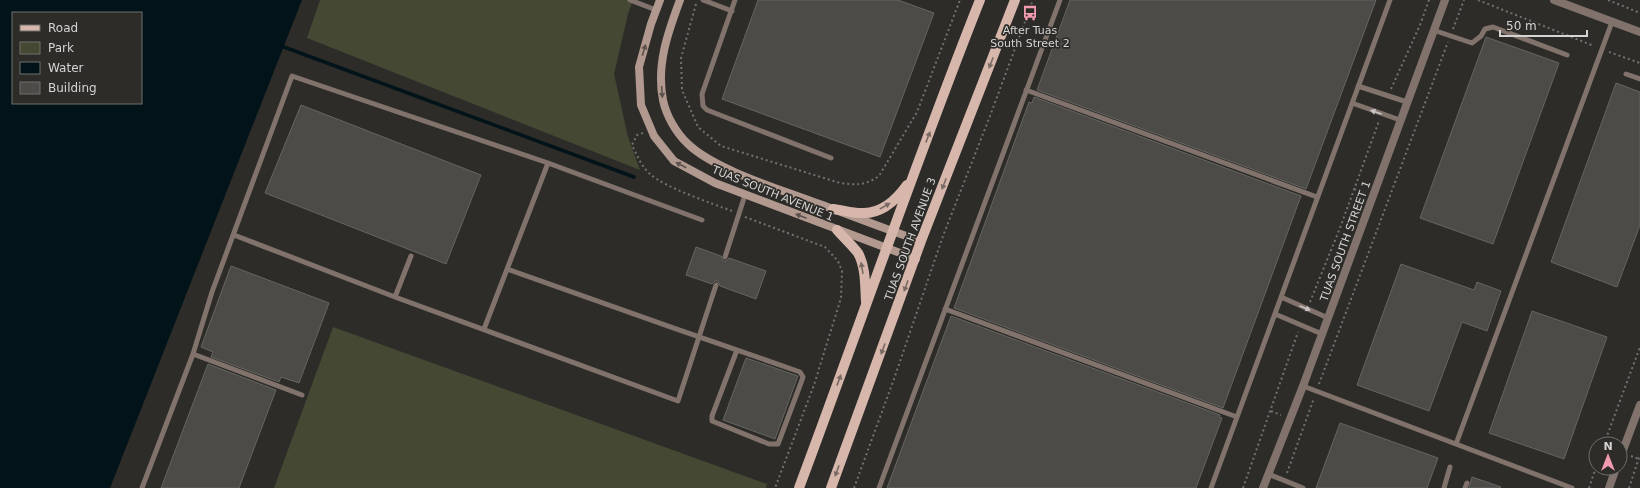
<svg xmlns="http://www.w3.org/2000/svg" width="1640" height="488" viewBox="0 0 1640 488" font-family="'DejaVu Sans',sans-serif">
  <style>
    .green { fill: #454832 }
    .water { fill: #021419; fill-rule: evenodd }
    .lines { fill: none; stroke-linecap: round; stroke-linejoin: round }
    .stream { stroke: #021419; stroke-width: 3.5 }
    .building { fill: #4c4b48; stroke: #666562 }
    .path { stroke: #737270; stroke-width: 2; stroke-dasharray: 2 3; stroke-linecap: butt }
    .lane { stroke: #81726c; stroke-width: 5 }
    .street { stroke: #81726c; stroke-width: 8 }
    .secondary { stroke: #b1998f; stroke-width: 8 }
    .primary { stroke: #d7b7ab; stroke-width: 10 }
    .oneway { fill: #5b524d }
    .oneway2 { fill: #796b64 }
    .oneway3 { fill: #c8c5c4 }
    .labels { text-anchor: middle; stroke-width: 3.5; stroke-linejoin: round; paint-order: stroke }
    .poi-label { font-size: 11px; fill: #d5d4d3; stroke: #2d2c29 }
    .street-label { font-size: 11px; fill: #d5d4d3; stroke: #2d2c29 }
  </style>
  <rect width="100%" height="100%" fill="#2d2c29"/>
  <path class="green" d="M320,0H633L628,14L614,74L628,137L640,170L307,38Z
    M333,327L767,484L766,488H274Z"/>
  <path class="water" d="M0,0H302L110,488H0ZM13,13H141V103H13Z"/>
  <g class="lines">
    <path class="stream" d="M284,47L634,177"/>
  </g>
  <path class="building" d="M758,0H898L934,13L880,157L722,99Z
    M1070,0H1376L1306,189L1037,90Z
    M1486,37L1559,63L1493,244L1420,218Z
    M1616,83L1640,92V225L1617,287L1551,262Z
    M1034,97L1301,196L1223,408L954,308L1029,102L1032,103Z
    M301,105L481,175L446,264L265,193Z
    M696,247L721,256L723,261H726L729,258L766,271L756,299L720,286L718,281H715L712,284L686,275Z
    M1401,264L1474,290L1477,282L1501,291L1487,331L1462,322L1429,411L1357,385Z
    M231,266L329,303L299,383L281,377L279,382L211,357L213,352L201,347Z
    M1532,311L1607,337L1564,459L1489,433Z
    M951,316L1220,415L1219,417L1222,418L1196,488H887Z
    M746,358L798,376L775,439L723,420Z
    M208,364L276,390L239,488H161Z
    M1340,423L1438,458L1427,488H1316Z
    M1472,477L1501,487L1500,488H1469Z"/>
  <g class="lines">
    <path class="path" d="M1478,0L1594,46
      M1608,0L1640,13
      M696,4L681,58L682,90L698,127L721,146L840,183C857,185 864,186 879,176L917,112L960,0
      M1453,29L1464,0
      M1609,52L1640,63
      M1391,89L1420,25L1429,0
      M643,133L637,135L632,145C637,155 641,166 650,174C666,188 711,203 732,211
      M1354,189L1364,193
      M745,217L825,247L838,261L842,271L841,298L814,385L775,488
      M1310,302L1340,228L1379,121
      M1319,384L1448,42
      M1271,411L1281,415
      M1604,444L1640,347
      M1631,456L1639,459
      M1287,473L1314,398
      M854,488L894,379L943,236L990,116L1033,0
      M1243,488L1298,332
      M1589,488L1596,467
      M1629,488L1640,455"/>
    <path class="lane" d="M630,0L656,10
      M703,0L732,11
      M735,0L702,94L703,106L707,110L831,158
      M1433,30L1472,43L1481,36L1485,29L1493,27L1567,55
      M1626,74L1640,79
      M1358,86L1407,102
      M1026,90L1317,197
      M1352,103L1400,120
      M234,235L395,297L678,401L716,285
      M725,257L745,195
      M507,269C605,304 702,338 800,372L803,377L802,380L778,444H769L712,421V416L737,350
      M395,297L411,256
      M1281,297L1328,318
      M945,309L1237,417
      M1275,314L1322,334
      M484,329L548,163
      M193,354L302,395
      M1303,386L1572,488
      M1456,444L1612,22
      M1268,474L1303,488
      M142,488L193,354L212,292L292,76L548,163L702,220
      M879,488L1060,0
      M1211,488L1390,0
      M1444,488L1450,467
      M1465,488L1467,483"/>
    <path class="street" d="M1554,0L1640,32
      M1620,458L1640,405
      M1263,488L1303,386L1445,0
      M1609,488L1616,468"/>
    <path class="secondary" d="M660,0L651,24L639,67L641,105L654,136L674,161L715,183L916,259
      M680,0C668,32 656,65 663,100C666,115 676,133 688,144C714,169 776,188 811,201C848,214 884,229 921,241"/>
    <path class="primary" d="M833,209C843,210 854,214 864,213C882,213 897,199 907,185
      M837,230C844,238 852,245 858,253C866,267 865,287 866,302
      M799,488C860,325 916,161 980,0
      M831,488L921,241L1015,0"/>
  </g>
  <defs><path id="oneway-solid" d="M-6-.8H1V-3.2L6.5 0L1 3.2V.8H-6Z"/></defs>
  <g class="oneway">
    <use href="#oneway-solid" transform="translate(644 50) rotate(-74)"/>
    <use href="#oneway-solid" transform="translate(662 92) rotate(86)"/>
    <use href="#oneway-solid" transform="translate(681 165) rotate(-152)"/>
    <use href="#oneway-solid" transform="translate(801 216) rotate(-159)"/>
  </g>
  <g class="oneway2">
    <use href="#oneway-solid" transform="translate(991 63) rotate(111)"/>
    <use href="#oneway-solid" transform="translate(928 137) rotate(-69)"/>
    <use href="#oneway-solid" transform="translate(944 184) rotate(111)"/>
    <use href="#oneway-solid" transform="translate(885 206) rotate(-30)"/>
    <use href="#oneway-solid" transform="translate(862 268) rotate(-100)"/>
    <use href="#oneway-solid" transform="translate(906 286) rotate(110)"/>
    <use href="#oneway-solid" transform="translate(883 349) rotate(110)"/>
    <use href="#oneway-solid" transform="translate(839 380) rotate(-70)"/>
    <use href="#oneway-solid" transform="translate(837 471) rotate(110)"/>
  </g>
  <g class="oneway3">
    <use href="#oneway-solid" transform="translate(1376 112) rotate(-161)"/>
    <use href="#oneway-solid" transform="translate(1305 308) rotate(23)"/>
  </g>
  <defs>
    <g id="bus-bare" transform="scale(1.2)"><path d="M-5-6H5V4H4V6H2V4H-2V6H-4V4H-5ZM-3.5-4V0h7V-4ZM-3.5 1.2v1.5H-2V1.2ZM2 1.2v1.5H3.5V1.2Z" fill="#f29aae" stroke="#2d2c29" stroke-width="2.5" paint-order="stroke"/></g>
  </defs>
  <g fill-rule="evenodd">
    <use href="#bus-bare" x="1030" y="13"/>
  </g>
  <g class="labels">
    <g class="poi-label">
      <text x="1030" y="34">After Tuas<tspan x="1030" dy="13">South Street 2</tspan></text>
    </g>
    <g class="street-label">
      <text transform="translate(773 193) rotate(22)" y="4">TUAS SOUTH AVENUE 1</text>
      <text transform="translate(910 239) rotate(-70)" y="4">TUAS SOUTH AVENUE 3</text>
      <text transform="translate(1345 241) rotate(-70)" y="4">TUAS SOUTH STREET 1</text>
    </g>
  </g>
  <rect x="12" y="12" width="130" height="92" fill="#2d2c29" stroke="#706f6d"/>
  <rect x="20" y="25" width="20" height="6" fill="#d7b7ab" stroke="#706f6d"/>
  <text x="48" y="32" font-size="12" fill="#d5d4d3">Road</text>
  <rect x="20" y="42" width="20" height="12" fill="#454832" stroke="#706f6d"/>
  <text x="48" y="52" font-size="12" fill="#d5d4d3">Park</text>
  <rect x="20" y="62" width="20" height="12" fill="#021419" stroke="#706f6d"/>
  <text x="48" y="72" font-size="12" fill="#d5d4d3">Water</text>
  <rect x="20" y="82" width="20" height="12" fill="#4c4b48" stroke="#706f6d"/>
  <text x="48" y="92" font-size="12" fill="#d5d4d3">Building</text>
  <g transform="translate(1608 456)"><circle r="19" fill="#2d2c29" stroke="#706f6d"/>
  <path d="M0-3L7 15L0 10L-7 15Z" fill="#f29aae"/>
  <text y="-6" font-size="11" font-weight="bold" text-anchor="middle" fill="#d5d4d3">N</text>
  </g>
  <path d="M1500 30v6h87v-6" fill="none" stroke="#d5d4d3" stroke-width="2"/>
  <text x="1506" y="30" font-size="12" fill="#d5d4d3" stroke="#2d2c29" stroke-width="3" paint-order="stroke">50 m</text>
</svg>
